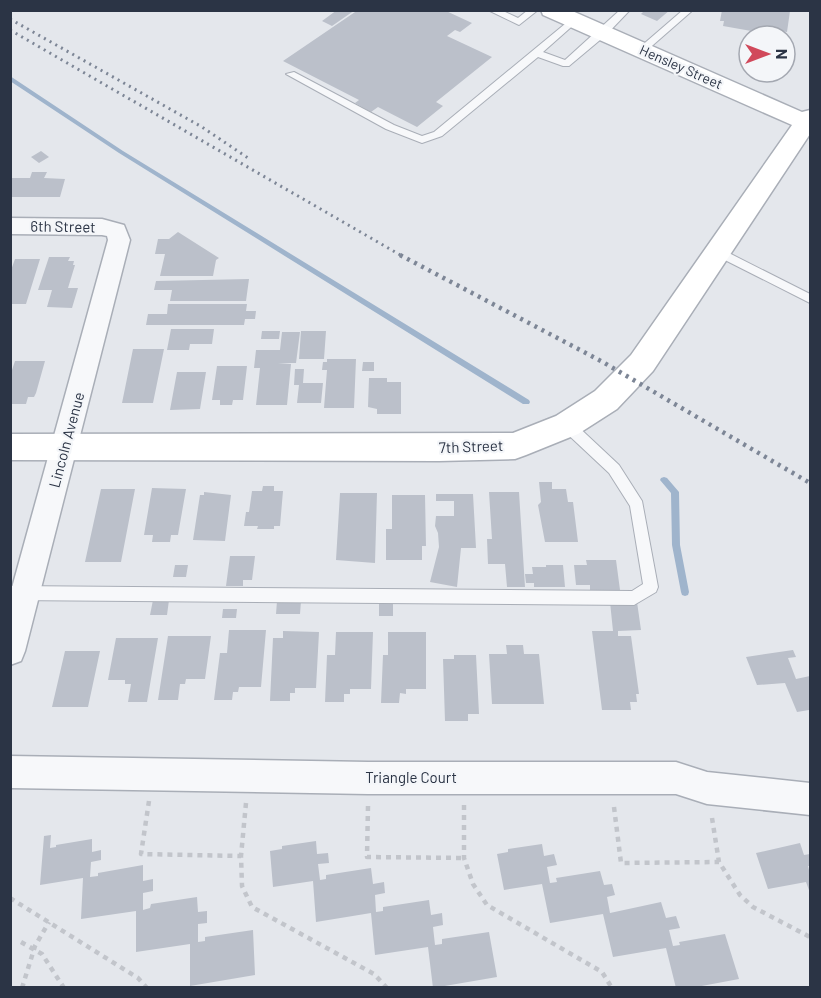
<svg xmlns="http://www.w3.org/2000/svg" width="821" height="998" viewBox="0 0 821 998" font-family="Barlow,sans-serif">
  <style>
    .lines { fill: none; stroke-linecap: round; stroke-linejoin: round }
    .stream { fill: #9fb4cc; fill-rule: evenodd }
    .building { fill: #bbc0ca }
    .lane-casing { stroke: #a9aeb7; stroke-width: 2 }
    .street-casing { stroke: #a9aeb7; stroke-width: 3 }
    .secondary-casing { stroke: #a9aeb7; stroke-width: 3 }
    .path { stroke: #c2c5cb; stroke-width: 4.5; stroke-dasharray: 5 5; stroke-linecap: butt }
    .lane { fill: #f7f8fa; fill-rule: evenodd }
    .street { fill: #f7f8fa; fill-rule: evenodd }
    .secondary { fill: #fff; fill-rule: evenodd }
    .rail-far1 { stroke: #7d8696; stroke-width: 3; stroke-dasharray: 2 4.5; stroke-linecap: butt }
    .rail { stroke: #7d8696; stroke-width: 4.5; stroke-dasharray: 3 5; stroke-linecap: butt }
    .labels { text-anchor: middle; stroke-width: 4.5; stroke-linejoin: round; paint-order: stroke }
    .far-street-label { font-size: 14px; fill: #2b3445; stroke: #f4f6f9 }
    .street-label { font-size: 15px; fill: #2b3445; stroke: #f4f6f9 }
  </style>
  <rect width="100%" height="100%" fill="#e4e7ec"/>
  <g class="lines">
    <path class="stream" d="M10,76L123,151L529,400L530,402L529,404H523L119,153L10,81Z
      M664,477L667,478L679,492L680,545L689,592L688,595L685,596L682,595L681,592L672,545L671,493L660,480L661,478Z"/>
  </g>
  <path class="building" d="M337,10H355L332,26L322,21Z
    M358,10H444L472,23L460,32L455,30L447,36L492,57L436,102L443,106L417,127L378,107L371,112L355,103L359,100L283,61Z
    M645,10H670L657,21L641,14Z
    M722,10L790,11L787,32L781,31L780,36L723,26L724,21H720Z
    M41,151L49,157L39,163L31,157Z
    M32,172H47L44,178L65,179L60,197H10L11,178H30Z
    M178,232L219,258L216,260L213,276H160L165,254H155L158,239H169Z
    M49,257H70L68,261H74L73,265H75L68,288H78L72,308L47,307L52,290H38Z
    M15,259H40L26,304H10V273Z
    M249,279L246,301H170L172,290H154L156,281Z
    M168,304H247L246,311H256L255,319H245L244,325H146L148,314H167Z
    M171,329H214L212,344H190L189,350H167Z
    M262,331H280L279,339H261Z
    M301,331H326L324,359H299Z
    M282,332H300L296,363H278L291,364L287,405H256L260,368H254L256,350H280Z
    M133,349H164L153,403H122Z
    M327,359H356L354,408H324L327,370H322L323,362H327Z
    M15,361H45L36,393L34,397H28L26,404H10V376Z
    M363,362H374V371H362Z
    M217,366H247L243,400H233L232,405H220V400H212Z
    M295,369H304L303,383H323L321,403H297L299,385H294Z
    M177,372H206L200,409L170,410Z
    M369,378H387V382H401V414H377V409L368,407Z
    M539,482H552V489H566L568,502H573L578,542H545L538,505L541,502Z
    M263,486H274V491H283L280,526H274V529H257L258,526H244L246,512H249L252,491H262Z
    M152,488L186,489L178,535H171L170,542H152L153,535H144Z
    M101,489H135L121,562H85Z
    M204,492L231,495L225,541L193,540L200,495H204Z
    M489,492H519L525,587H507L505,564H488L487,539H492Z
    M340,493H377L375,563L336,560Z
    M436,494H473L476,548H461L457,587L430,582L439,547L438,533L435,526L436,516H454V501H436Z
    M392,495H425L426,546H422V560H386V529H392Z
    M230,556H255L252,580H243V586H226Z
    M586,560H616L620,590H590V585H576L574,565H587Z
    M175,565H188L186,577H173Z
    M546,565H563L565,587H534V583H526L525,574H533L532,567H546Z
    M153,600H169L167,615H150Z
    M277,601H301L300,614H276Z
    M610,602H637L641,630L618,631V636H631L639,694H636L637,702H630L631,710H602L592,631H613Z
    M379,603H393V616H379Z
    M223,609H237L236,618H222Z
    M229,630H266L261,687H239L238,692H233L232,700H214L220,653H227Z
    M283,631L319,632L316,688H295V693H290V701H270L273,638H283Z
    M336,632H373L371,689H350V694H344V702H325L327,655H335Z
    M388,632H426V689H406V694L400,693L399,703H381L383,655H388Z
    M168,636H211L205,679H186L185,684H180L178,700H158Z
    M116,638H158L147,702H128L131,684H125V680H108Z
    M506,645H523L524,654H539L544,704H492L489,654H507Z
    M793,650L796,657L788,658L796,679L810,676V714L809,710L797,712L785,683L757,685L746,657Z
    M65,651H100L88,707H52Z
    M454,655H476L479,714H468V721H445L443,659H454Z
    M51,835L50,848L56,847V845L92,839V852L101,850V860L91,862L90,877L98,876V873L143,865V881L153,879V891L143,893V910L150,908L151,904L197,897L198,912L207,911V923L198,924V942L205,941V937L253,930L255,975L190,986V944L136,952V911L81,919L83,878L40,885L44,836Z
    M316,841L317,854L328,853L329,863L318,864L320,880L326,879V875L371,868L373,884L384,882L385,893L375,895L376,912L383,911V907L429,900L431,915L442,913L443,925L433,927L435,945L442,944V939L489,932L497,977L433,988L428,947L375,955L371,913L316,922L313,881L273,887L270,851L282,849V846Z
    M800,843L804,855L810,854V866H808L810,874V893L806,882L768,889L756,853Z
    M542,844L544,856L554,854L557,865L547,867L550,883L557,882L556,878L600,871L604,885L612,884L615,895L607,897L610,913L661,902L666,918L676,916L680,928L669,930L673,946L680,945L679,942L725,934L739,979L691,988H676L666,948L613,957L603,914L550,923L542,884L504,890L497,854L508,852V849Z"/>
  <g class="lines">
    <g class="lane-casing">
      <path id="lane" d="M488,10H501L518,18L528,10H538L519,25Z
        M620,10H630L606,35L569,66H563L538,57L442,136L422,143L386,129L286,74L294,72L394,125L422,136L434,132L571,19L578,21L543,52L565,60Z
        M683,10H693L645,52H639V48Z
        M719,248L810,294V303L715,255V249Z
        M567,420L572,421L619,465L642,501L658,587L656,592L634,605L10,600V586L632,591L643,584L630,506L609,473L562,429L561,425Z"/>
    </g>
    <g class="street-casing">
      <path id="street" d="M10,218L102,219L124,225L130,240L25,651L21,661L10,665V595L108,240L107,236L102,235L10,234Z
        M10,756L368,762H676L707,772L810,783V815L707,804L676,794H368L10,788Z"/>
    </g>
    <g class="secondary-casing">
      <path id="secondary" d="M541,10H570L802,112L810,110V134L653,371L617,409L578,434L526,455L515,459L439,461L10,460V434L513,433L556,416L595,391L631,355L792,125L543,15Z"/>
    </g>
    <path class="path" d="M149,801L141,854L241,856
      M246,803L241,856L242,886L252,907L374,974L387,988
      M464,805V858L473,884L487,905L602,972L612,988
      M368,806L367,857L464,858
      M614,807L621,863L719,862
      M712,818L719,862L740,895L753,907L810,937
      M10,898L138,978L147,988
      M21,942L42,954L64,988
      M22,988L35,946L49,922"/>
    <use href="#lane" class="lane"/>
    <use href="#street" class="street"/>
    <use href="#secondary" class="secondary"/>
    <path class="rail-far1" d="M10,19L202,127L251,160
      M10,30L402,256"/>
    <path class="rail" d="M400,255L601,361L810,483"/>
  </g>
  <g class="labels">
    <g class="far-street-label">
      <text transform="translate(681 67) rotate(24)" y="5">Hensley Street</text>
    </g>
    <g class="street-label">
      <text transform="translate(63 227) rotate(1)" y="5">6th Street</text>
      <text transform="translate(67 440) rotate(-75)" y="5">Lincoln Avenue</text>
      <text transform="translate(471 447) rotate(-2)" y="5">7th Street</text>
      <text x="411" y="783">Triangle Court</text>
    </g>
  </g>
  <rect width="821" height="998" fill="none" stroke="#2b3445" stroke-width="24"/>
  <g transform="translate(767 54) rotate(90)"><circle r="28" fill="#f4f6f9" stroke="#a4a8b1" stroke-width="1.5"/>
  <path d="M0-4.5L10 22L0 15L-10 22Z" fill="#d1495b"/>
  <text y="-9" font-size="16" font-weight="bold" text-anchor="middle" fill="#2b3445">N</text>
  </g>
</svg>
